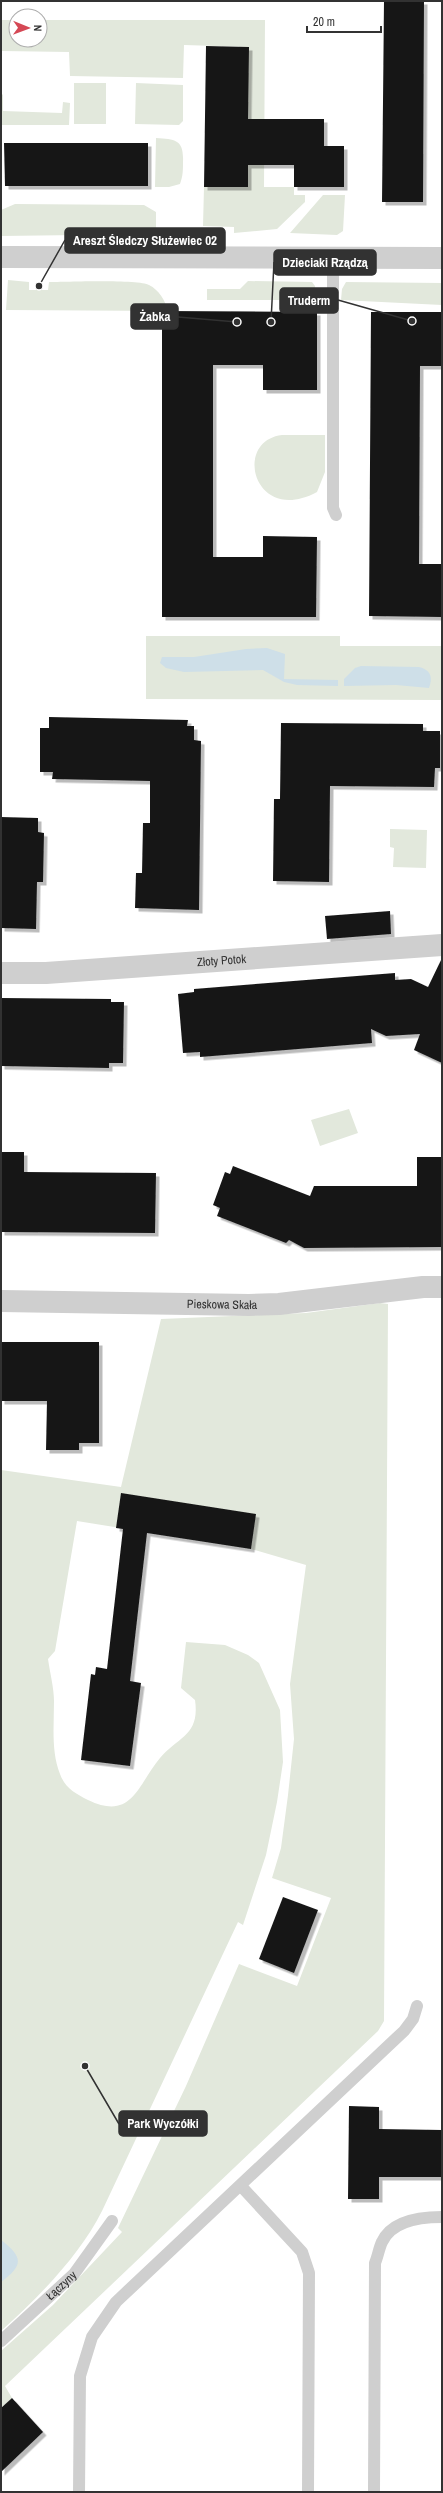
<svg xmlns="http://www.w3.org/2000/svg" width="443" height="2493" viewBox="0 0 443 2493" font-family="'Archivo Narrow',sans-serif">
  <style>
    .green { fill: #e2e8dc }
    .water { fill: #cedfe8 }
    .building { fill: #191919; filter: url(#shadow) }
    .lines { fill: none; stroke-linecap: round; stroke-linejoin: round }
    .service { stroke: #cfcfcf; stroke-width: 12 }
    .minor { stroke: #cfcfcf; stroke-width: 22 }
    .tertiary { stroke: #cfcfcf; stroke-width: 22 }
    .labels { text-anchor: middle; stroke-width: 4; stroke-linejoin: round; paint-order: stroke }
    .street-label { font-size: 12px; fill: #323232; stroke: #fff }
    .leader { fill: none; stroke: #323232; stroke-width: 1.5 }
    .callout-dot { fill: #323232; stroke: #fff; stroke-width: 1.5 }
    .callout { fill: #323232; stroke: #323232; stroke-width: 1.5 }
    .callout-label { font-size: 13px; text-anchor: middle; font-weight: bold; fill: #fff }
  </style>
  <defs>
    <filter id="shadow"><feDropShadow dx="3.5" dy="3.5" stdDeviation="0" flood-color="#0004"/></filter>
  </defs>
  <rect width="100%" height="100%" fill="#fff"/>
  <path class="green" d="M1,20H16V40H40V20H265L264,187H294V195H305V202L277,229L234,233V227L203,226L204,187L248,186V47L184,45L183,78L70,76L69,52L1,51Z
    M74,83H106V124H74Z
    M136,83L183,85V121L179,125L135,124Z
    M1,93L3,95V111L62,113L63,102L70,103L69,125H1Z
    M156,138C176,139 184,140 183,162C183,170 183,176 180,184L169,187H155Z
    M323,195H345L343,231L337,235L290,233Z
    M15,204L144,205L156,212V234L1,236V210Z
    M8,280L29,282V290H48L49,282C65,282 139,279 149,285C159,290 165,300 168,311L6,310Z
    M248,281L312,282L315,286L316,300H207V289H240Z
    M346,282L442,283V305L341,300L342,289Z
    M325,435V472L317,492C254,526 232,441 282,435Z
    M146,636H340V646H442V700L146,699Z
    M390,829L427,830L426,868L393,867L394,848L390,847Z
    M349,1109L358,1133L320,1146L311,1120Z
    M380,1303L388,1304L384,2021L378,2031L5,2386L12,2398L1,2408V2351L53,2305L122,2232L118,2228L186,2086L239,1964L297,1986L331,1898L272,1878L281,1848L288,1795L294,1739L290,1684L306,1565L251,1549L77,1521L55,1651L48,1659C50,1673 54,1688 54,1701C54,1725 51,1751 60,1774C65,1788 76,1794 88,1800C132,1821 137,1786 160,1758C179,1736 200,1735 195,1700L181,1688L186,1642L225,1645L248,1655L259,1663L280,1710L283,1762L277,1802L266,1855L243,1925L238,1922L102,2211C80,2255 38,2298 1,2331V1470L121,1487L161,1319L306,1313Z"/>
  <path class="water" d="M267,648L285,654L284,679L338,680V686L297,685L284,682L263,670L184,672L166,668L160,663L162,657H194L246,649Z
    M361,666L419,667C431,670 433,677 429,688L396,685L344,686V679L355,668Z
    M1,2240C23,2257 24,2265 1,2282Z"/>
  <path class="building" d="M384,1H424L423,202H382Z
    M206,46L249,47L248,119H324V146H344V187H294V165H248V187H204Z
    M4,143H148V186H5Z
    M162,311L317,312V390H263V365H213V557H263V536L317,537L316,617H162Z
    M371,312H442V366H420L419,564H442V617L369,616Z
    M49,717L188,720L187,726H194V740L201,741L199,910L135,908L136,873H142L143,823H150V781L52,779L53,772H40V728H49Z
    M281,723L423,724V731H440V768H435L434,787L330,786L329,882L273,881L274,799H280Z
    M1,817L38,818V832L44,833L43,882H37L36,929L1,928Z
    M390,911L391,934L327,939L325,916Z
    M442,958V1063L414,1050L420,1034L386,1036L371,1029L372,1043L200,1057V1052L183,1053L178,994L194,992V989L395,973V980L411,979L428,987Z
    M1,998L111,999V1002H124L123,1063H109V1068L1,1066Z
    M1,1152H24V1172L156,1173L155,1233L1,1232Z
    M417,1157H442V1247L304,1248L289,1240L286,1243L217,1216L220,1208L213,1205L225,1172L230,1174L233,1166L310,1196L314,1186H417Z
    M1,1342H99V1443H79V1450H46L47,1401H1Z
    M121,1493L256,1514L251,1549L147,1533L130,1681L141,1683L130,1766L81,1760L91,1674L95,1675L96,1667L107,1669L123,1529L116,1528Z
    M283,1897L318,1910L294,1973L259,1959Z
    M349,2106L379,2107V2129L442,2130V2177H379V2199H348Z
    M12,2398L43,2432L1,2472V2408Z"/>
  <g class="lines">
    <g class="service">
      <path d="M333,257V508L336,515"/>
      <path d="M241,2186L302,2252L309,2273L308,2492"/>
      <path id="s1" d="M1,2341L74,2274L112,2221"/>
      <path d="M79,2492L80,2376L92,2337L116,2302L404,2031L413,2019L417,2006"/>
      <path d="M374,2492L375,2263C378,2256 379,2248 382,2242C392,2220 421,2217 442,2217"/>
    </g>
    <g class="minor">
      <path id="s2" d="M1,973H46L442,945"/>
      <path id="s3" d="M1,1301L249,1305L279,1304L423,1287H442"/>
    </g>
    <path class="tertiary" d="M1,257L442,258"/>
  </g>
  <g class="labels">
    <g class="street-label">
      <text dy="4" stroke="none"><textPath href="#s2" startOffset="221">Złoty Potok</textPath></text>
      <text dy="4" stroke="none"><textPath href="#s3" startOffset="221">Pieskowa Skała</textPath></text>
      <text dy="4" stroke="none"><textPath href="#s1" startOffset="82">Łączyny</textPath></text>
    </g>
  </g>
  <path class="leader" d="M39 286L65 240M271 322L274 262M412 321L338 300M237 322L178 317M85 2066L119 2124"/>
  <g class="callout-dot">
    <circle cx="39" cy="286" r="4"/>
    <circle cx="271" cy="322" r="4"/>
    <circle cx="412" cy="321" r="4"/>
    <circle cx="237" cy="322" r="4"/>
    <circle cx="85" cy="2066" r="4"/>
  </g>
  <g class="callout">
    <rect x="65" y="228" width="160" height="25" rx="4"/>
    <rect x="274" y="250" width="102" height="25" rx="4"/>
    <rect x="280" y="288" width="58" height="25" rx="4"/>
    <rect x="131" y="304" width="47" height="25" rx="4"/>
    <rect x="119" y="2111" width="88" height="25" rx="4"/>
  </g>
  <g class="callout-label">
    <text x="145" y="245">Areszt Śledczy Służewiec 02</text>
    <text x="325" y="267">Dzieciaki Rządzą</text>
    <text x="309" y="305">Truderm</text>
    <text x="155" y="321">Żabka</text>
    <text x="163" y="2128">Park Wyczółki</text>
  </g>
  <rect width="443" height="2493" fill="none" stroke="#323232" stroke-width="4"/>
  <g transform="translate(28 28) rotate(91)"><circle r="19" fill="#ffffff" stroke="#adadad"/>
  <path d="M0-3L7 15L0 10L-7 15Z" fill="#d54855"/>
  <text y="-6" font-size="11" font-weight="bold" text-anchor="middle" fill="#323232">N</text>
  </g>
  <path d="M307 26v6h74v-6" fill="none" stroke="#323232" stroke-width="2"/>
  <text x="313" y="26" font-size="12" fill="#323232" stroke="#ffffff" stroke-width="3" paint-order="stroke">20 m</text>
</svg>
